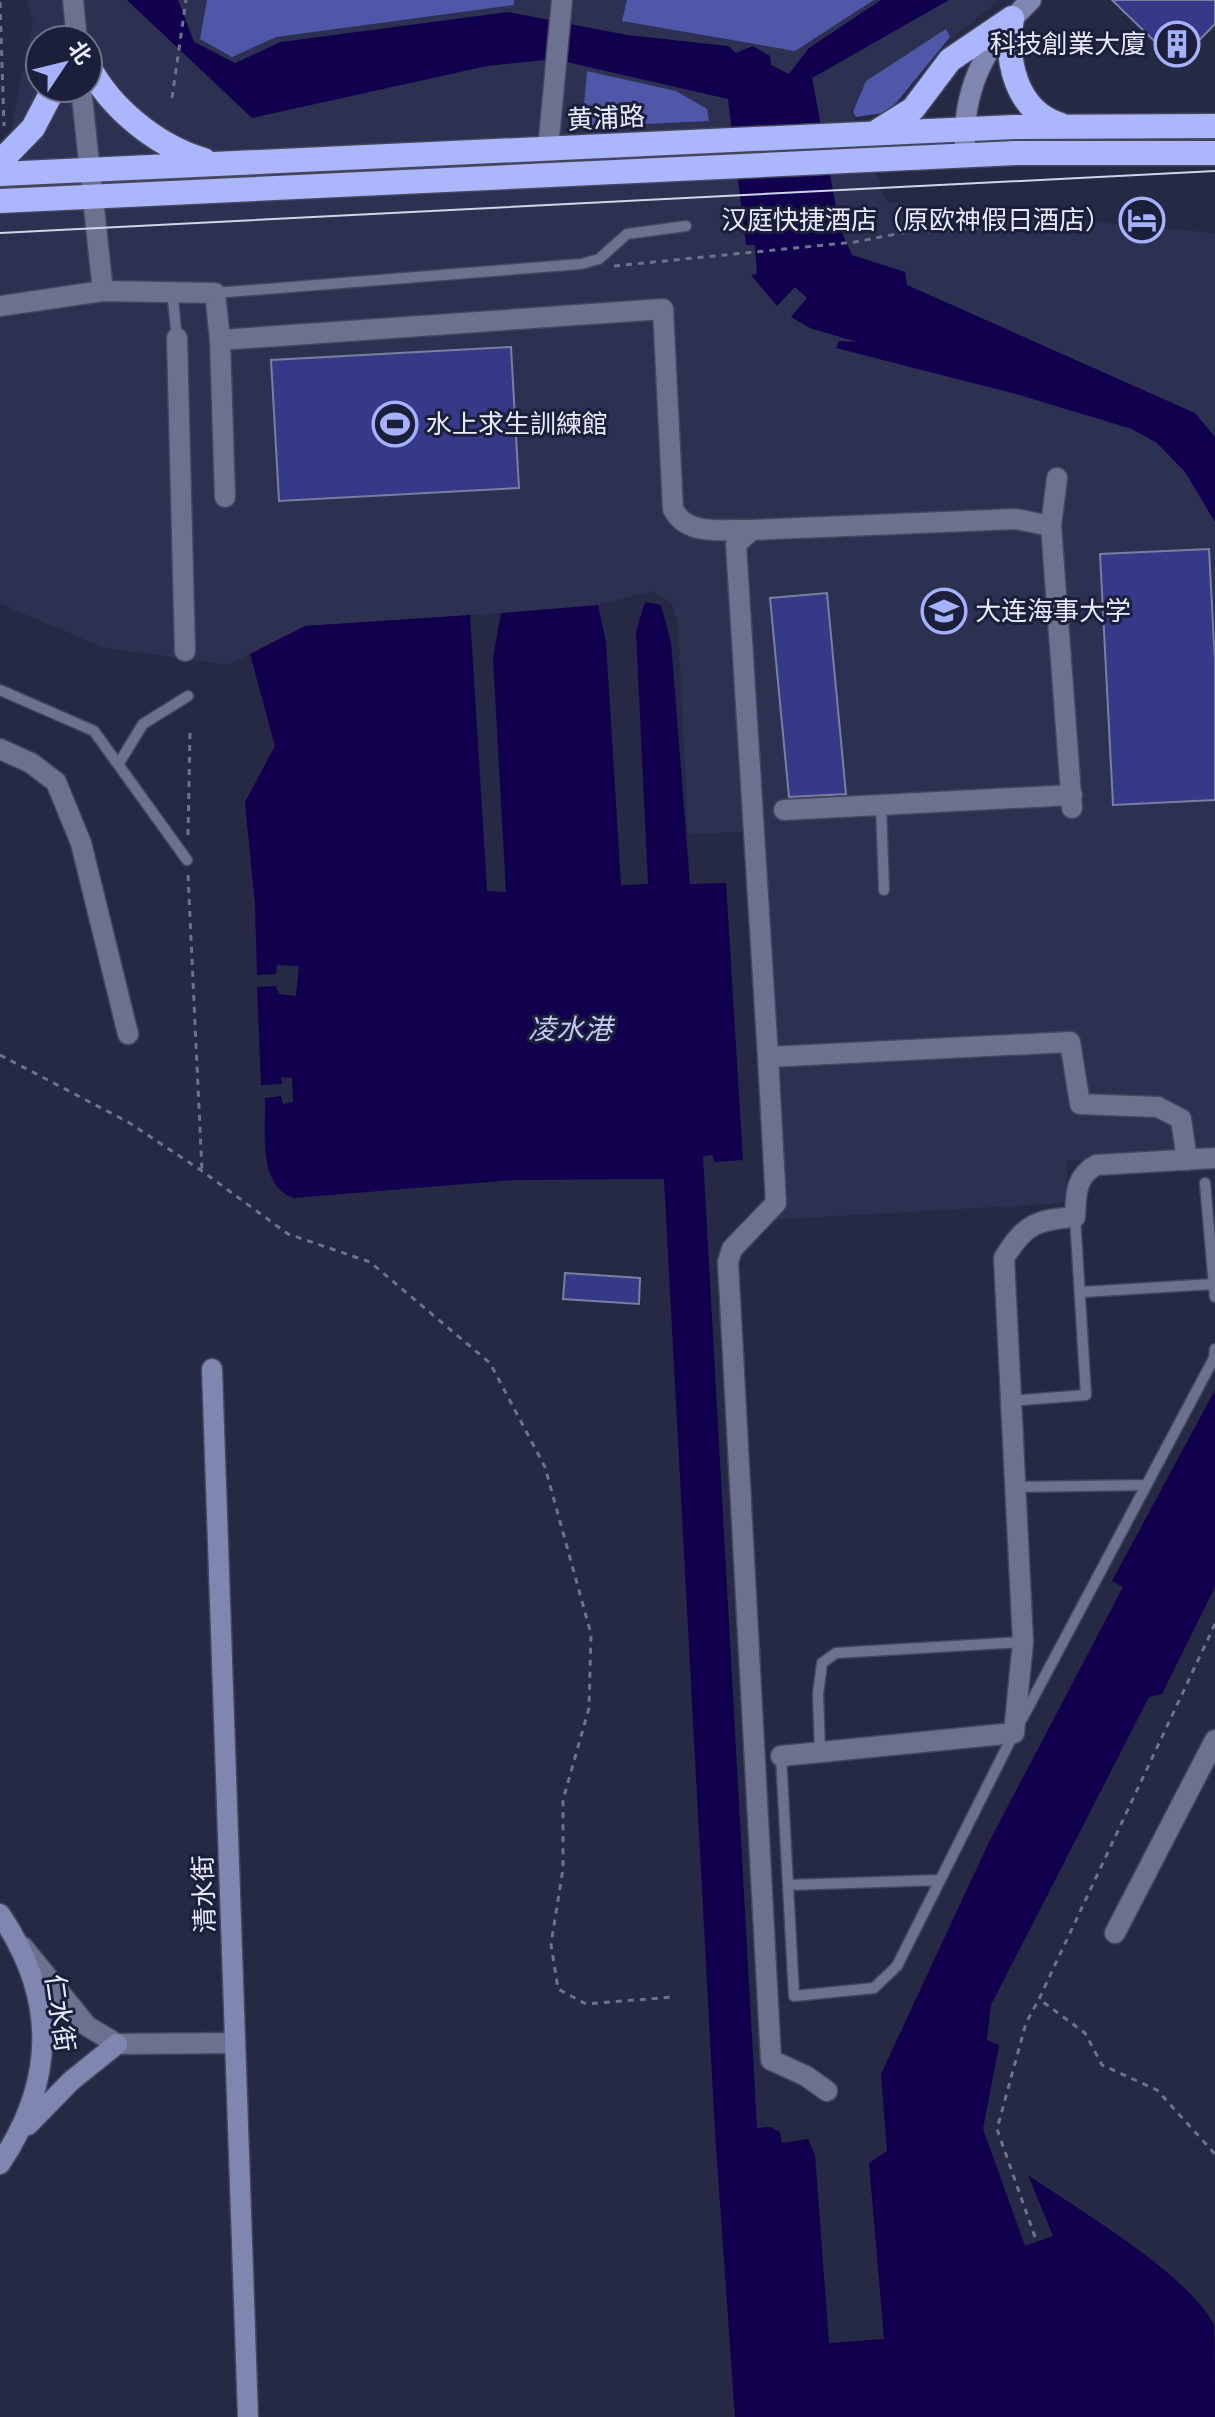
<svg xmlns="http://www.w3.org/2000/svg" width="1215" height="2417" viewBox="0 0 1215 2417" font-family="Barlow,'Noto Sans SC',sans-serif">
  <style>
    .built { fill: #2c3051; fill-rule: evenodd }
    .forest { fill: #5057a9 }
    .water { fill: #10004d }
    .building { fill: #363988; stroke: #797f9f; stroke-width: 2 }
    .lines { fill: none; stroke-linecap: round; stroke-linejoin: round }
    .lane-casing { stroke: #43465c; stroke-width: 13 }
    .street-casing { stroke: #43465c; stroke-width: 23 }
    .secondary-casing { stroke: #43465c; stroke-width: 23 }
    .highway-casing { stroke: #43465c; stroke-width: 27 }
    .path { stroke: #6e728a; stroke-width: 3; stroke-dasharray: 6 6; stroke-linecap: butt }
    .lane { stroke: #6c7190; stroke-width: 10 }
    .street { stroke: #6c7190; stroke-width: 20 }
    .secondary { stroke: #7f86b0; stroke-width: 20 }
    .highway { stroke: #abb6fc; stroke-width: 24 }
    .tram { stroke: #d1d5e8; stroke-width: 2 }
    .labels { text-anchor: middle; stroke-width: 6; stroke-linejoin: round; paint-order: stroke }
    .poi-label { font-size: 26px; fill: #e8ecfe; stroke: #1c1f39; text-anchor: end }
    .street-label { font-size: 26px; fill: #e8ecfe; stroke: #1c1f39 }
    .water-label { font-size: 28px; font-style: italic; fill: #c0c8f5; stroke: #1c1f39 }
  </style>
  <rect width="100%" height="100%" fill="#252944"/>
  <path class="built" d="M27,0H999L905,77L851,111L887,202L1215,233V1152L1067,1161V1203L768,1220L745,832L688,834L678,624L671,602L652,591L585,608L305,626L228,665L105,648L0,604V154L5,153L11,129L33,21ZM40,40H88V88H40Z"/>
  <path class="forest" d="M207,0H514V5L276,37L232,57L200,39Z
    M627,0H874L795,51L622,21Z
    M946,29L950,37L897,102L883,113L856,117L853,112L866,81Z
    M587,71L676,91L707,109L709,121L582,127Z"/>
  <path class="water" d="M127,0H178L194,42L235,63L281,42L508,12L627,35L728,46L736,53L753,46L770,56L771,65L789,74L809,48L881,0H949L812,78L840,228L852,255L905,272L907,285L1195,413L1215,437V522L1185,472L1157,443L1132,429L1016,394L836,348L839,341L857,342L810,328L791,317L807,298L795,287L777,306L751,275L757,274L755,245H746L728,99L554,59L487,66L252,118Z
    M645,602L661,605L671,642L690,884L726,883L743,1160L714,1162L713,1155L703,1156L757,2128L770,2127L780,2132L782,2143L808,2139L815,2155L829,2343L884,2339L869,2163L887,2151L881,2074L989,1842L1123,1587L1112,1581L1215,1390V1587L1162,1694L1149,1697L991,2005L987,2040L999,2045L983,2129L1025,2246L1053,2236L1028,2175C1078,2210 1188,2273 1214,2325C1215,2337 1215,2399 1215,2417H735L715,2132L664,1179L514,1180L294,1198C257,1186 266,1131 265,1098L281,1096L283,1104L293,1102L292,1078L281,1077L282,1084L261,1085L257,987L276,986L279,994L296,996L299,966L277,965L276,974L257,975L255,905L245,802L275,746L250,654L305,626L470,615L487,891L506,892L493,658L501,613L598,605L606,642L621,885L648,884L636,632Z"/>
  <path class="building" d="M1112,0H1215V24L1177,63Z
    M511,347L519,488L279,501L271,360Z
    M1209,549L1215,662V800L1113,805L1100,554Z
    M827,593L846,794L789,797L770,598Z
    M565,1273L640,1278L639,1304L563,1299Z"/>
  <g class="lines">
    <g class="lane-casing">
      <path id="lane" d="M172,291L177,338
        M215,293L581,264L599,259L627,234L686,226
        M0,690L94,731L187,860
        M119,763L143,724L188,696
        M881,805L884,890
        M1205,1183L1215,1297
        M1082,1292L1214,1284
        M1011,1401L1086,1395L1075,1217
        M1015,1487L1146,1485
        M1022,1719L1214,1358L1215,1349
        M820,1752L818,1694L822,1663L836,1653L1023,1642
        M781,1756L794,1996L874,1988L897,1966L1014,1733
        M788,1885L940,1880"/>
    </g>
    <g class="street-casing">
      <path id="street" d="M73,0L77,40
        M81,88L103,291
        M548,149L562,0
        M0,306L103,291L215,293L220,340L225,497
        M177,338L185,651
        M220,340L663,309L673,509C687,537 724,529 752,530
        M1057,478L1051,526L1072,808
        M1051,526L1016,519L752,530L736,544L768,1057L1070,1042L1080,1104L1158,1107L1181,1119L1187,1160
        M0,749L31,763L56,782L81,843L128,1034
        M784,810L1072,795
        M768,1057L776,1203L732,1249L728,1262L771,2060L806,2076L827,2091
        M781,1756L1014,1733L1023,1642L1004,1258C1025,1224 1036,1220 1075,1217C1076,1195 1075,1177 1096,1165L1215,1158
        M1115,1933L1215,1740
        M23,1947L87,2026L117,2044L235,2043"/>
    </g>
    <g class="secondary-casing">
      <path id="secondary" d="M965,144C963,84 989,40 1031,0
        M212,1369L248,2417
        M0,1914C57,1998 56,2080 0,2164
        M28,2125L71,2081L117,2044"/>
    </g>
    <g class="highway-casing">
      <path id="highway" d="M1012,18C1005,59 1015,111 1061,125
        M88,65C111,109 157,146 204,160
        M878,131L913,109L950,60L1012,18
        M0,162L33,128L54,88
        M0,174L1014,127L1215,126
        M0,201L1016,153H1215"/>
    </g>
    <path class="path" d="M0,2L4,126
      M172,98L186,0
      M614,266L855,242L907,232L1005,227
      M188,835L190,731
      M188,875L202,1171
      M0,1055L128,1122L202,1171L288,1234L370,1262L490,1363L545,1467L591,1634L589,1708L563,1800V1869L551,1944L558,1989L586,2004L672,1997
      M1215,1624L1039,1999L1085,2033L1102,2065L1157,2090L1215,2154
      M1035,2237L997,2129L1026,2023L1039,1999"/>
    <use href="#lane" class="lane"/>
    <use href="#street" class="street"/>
    <use href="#secondary" class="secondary"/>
    <use href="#highway" class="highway"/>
    <path class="tram" d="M0,233L1215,171"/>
  </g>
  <defs>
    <g id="building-ring" transform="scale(2.3)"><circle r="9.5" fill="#1c1f39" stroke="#a5b1fc" stroke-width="1.5"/><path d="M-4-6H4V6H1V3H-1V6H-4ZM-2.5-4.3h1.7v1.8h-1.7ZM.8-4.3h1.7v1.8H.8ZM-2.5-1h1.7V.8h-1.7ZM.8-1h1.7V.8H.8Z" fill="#a5b1fc"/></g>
    <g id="hotel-ring" transform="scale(2.3)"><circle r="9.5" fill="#1c1f39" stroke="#a5b1fc" stroke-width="1.5"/><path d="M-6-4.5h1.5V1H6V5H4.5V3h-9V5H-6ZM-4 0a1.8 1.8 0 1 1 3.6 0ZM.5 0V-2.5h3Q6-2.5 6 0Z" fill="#a5b1fc"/></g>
    <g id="stadium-ring" transform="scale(2.3)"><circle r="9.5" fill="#1c1f39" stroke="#a5b1fc" stroke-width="1.5"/><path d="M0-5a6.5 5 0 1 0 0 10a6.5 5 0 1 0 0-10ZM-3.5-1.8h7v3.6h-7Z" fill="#a5b1fc"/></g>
    <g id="university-ring" transform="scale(2.3)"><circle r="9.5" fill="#1c1f39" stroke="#a5b1fc" stroke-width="1.5"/><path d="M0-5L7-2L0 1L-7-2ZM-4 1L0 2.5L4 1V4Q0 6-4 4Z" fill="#a5b1fc"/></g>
  </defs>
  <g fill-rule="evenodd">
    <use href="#building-ring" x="1177" y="44"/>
    <use href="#hotel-ring" x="1142" y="220"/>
    <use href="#stadium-ring" x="395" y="424"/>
    <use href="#university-ring" x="944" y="611"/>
  </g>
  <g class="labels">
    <g class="poi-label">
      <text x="1146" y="53">科技創業大廈</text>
      <text x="1111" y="229">汉庭快捷酒店（原欧神假日酒店）</text>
      <text x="426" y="433" text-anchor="start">水上求生訓練館</text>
      <text x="975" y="620" text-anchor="start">大连海事大学</text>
    </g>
    <g class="street-label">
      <text transform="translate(606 118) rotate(-3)" y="9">黄浦路</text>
      <text transform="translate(204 1894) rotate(-92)" y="9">清水街</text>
      <text transform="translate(60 2013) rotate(82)" y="9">仁水街</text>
    </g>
    <g class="water-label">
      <text x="570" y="1039">凌水港</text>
    </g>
  </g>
  <g transform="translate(64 64) rotate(55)"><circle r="38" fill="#1c1f39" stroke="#6e7188" stroke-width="2"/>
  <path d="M0-6L14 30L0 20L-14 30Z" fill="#a5b1fc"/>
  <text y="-12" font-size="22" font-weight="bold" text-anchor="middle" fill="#e8ecfe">北</text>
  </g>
</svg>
